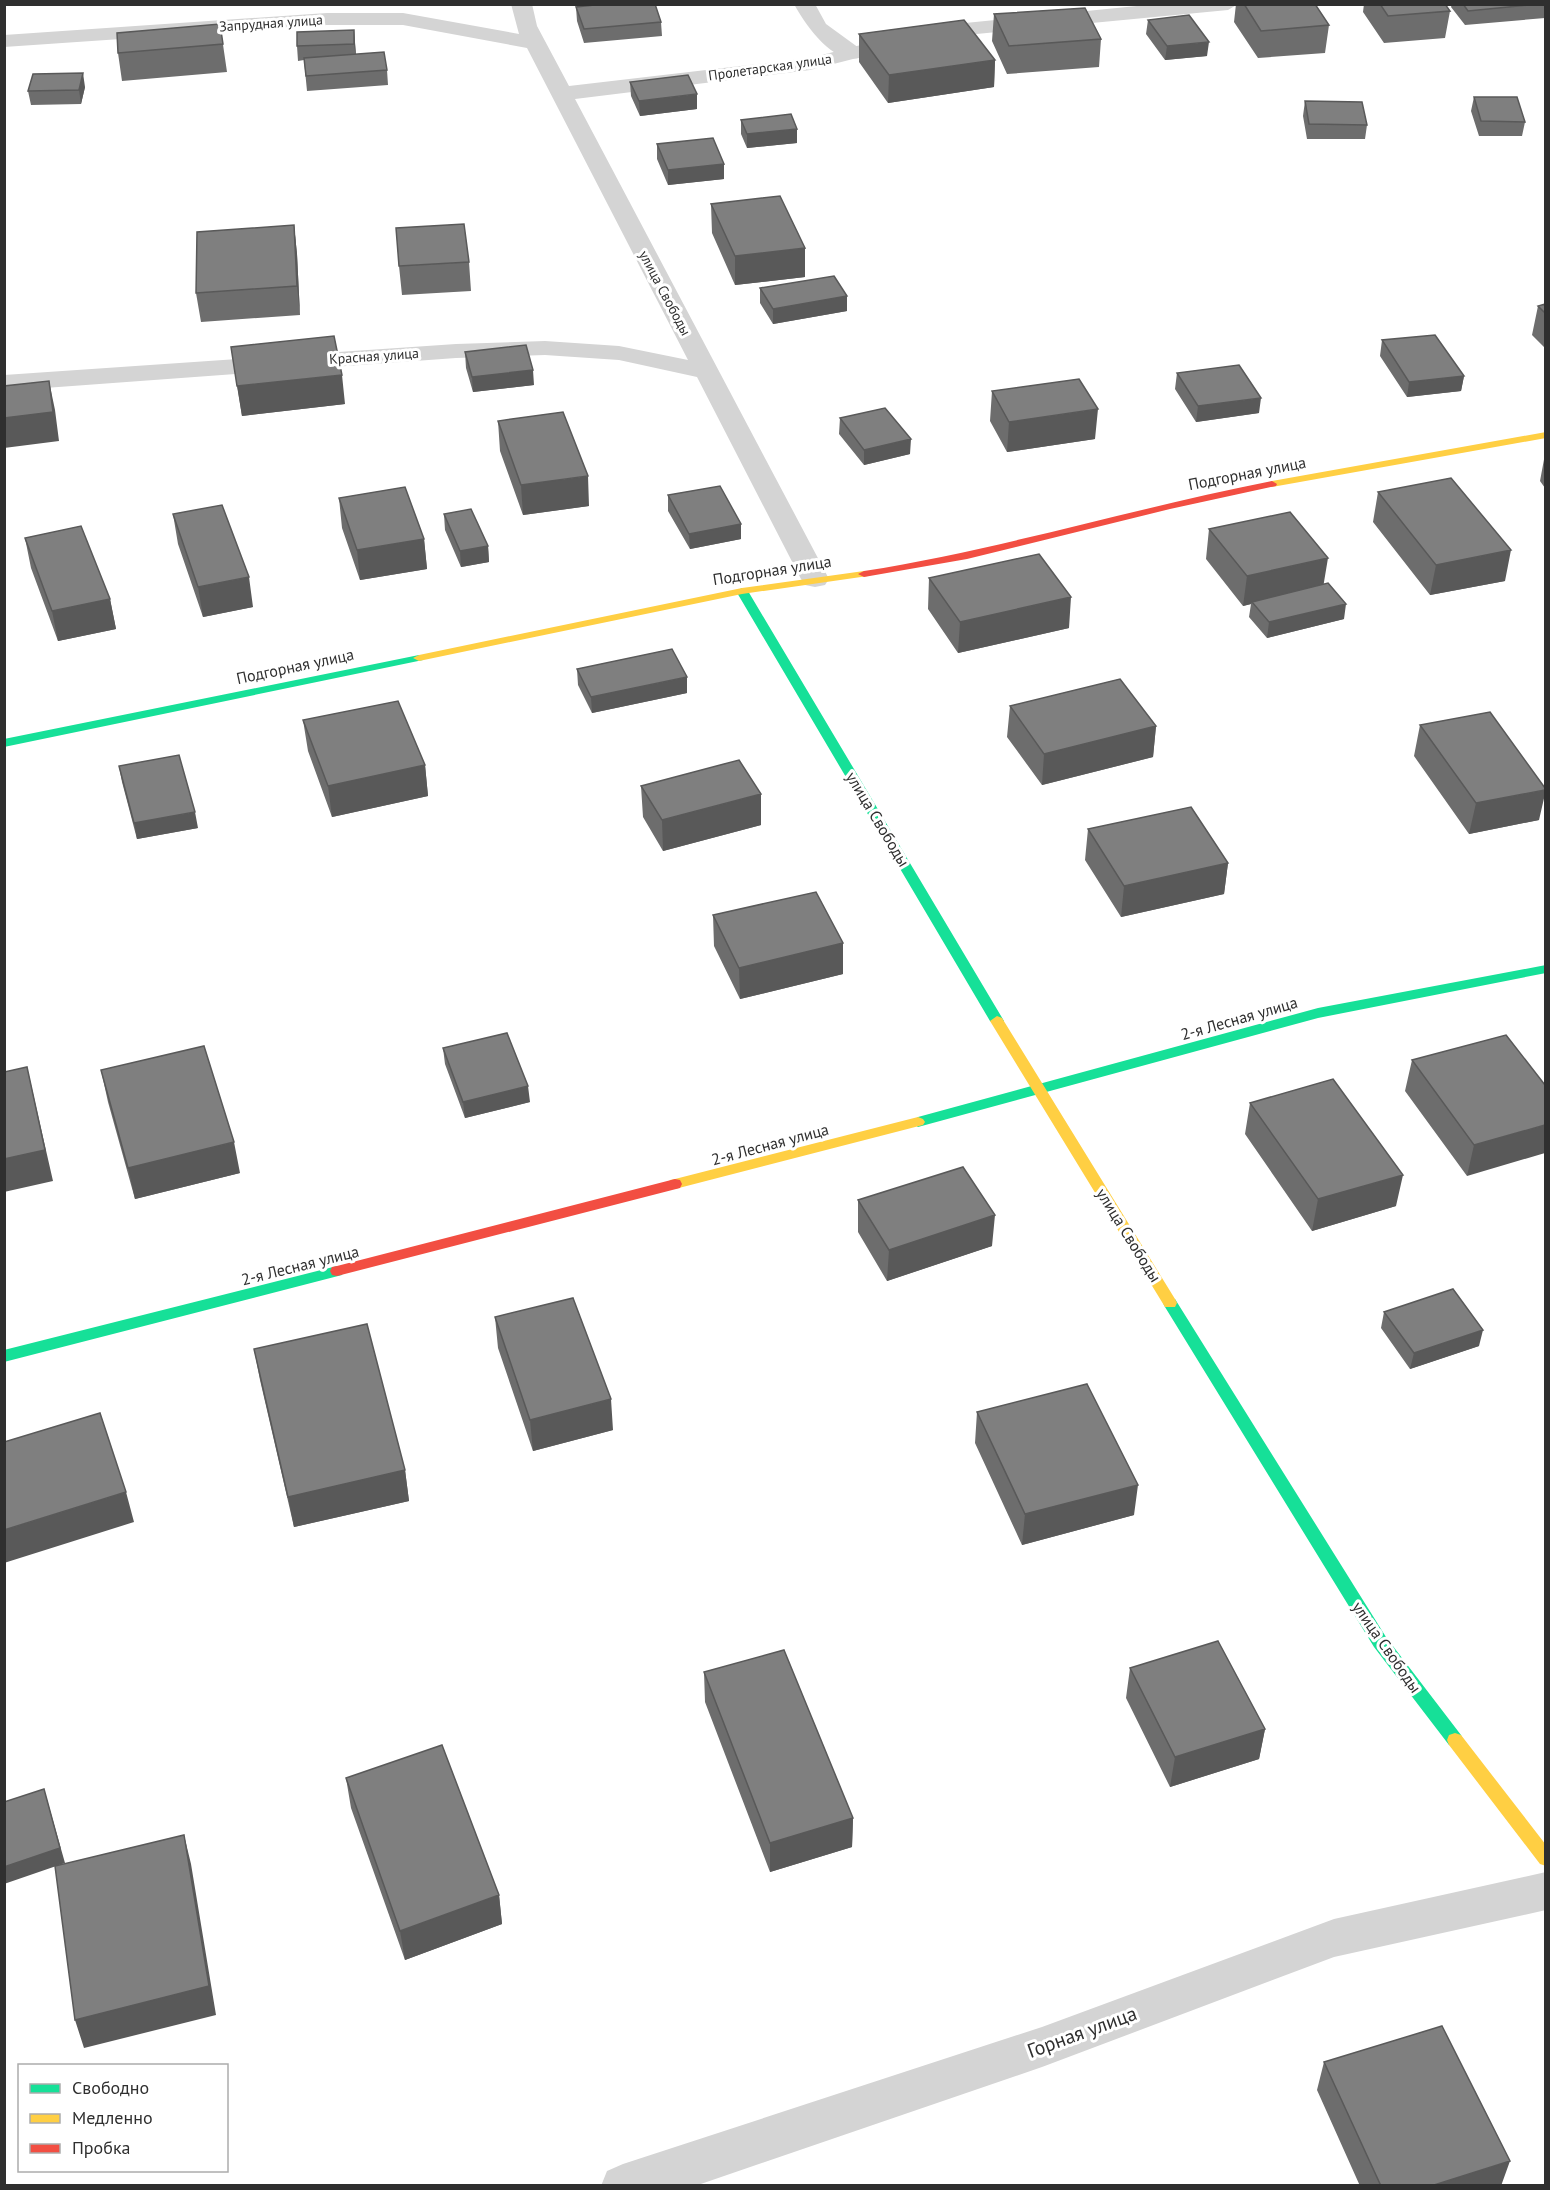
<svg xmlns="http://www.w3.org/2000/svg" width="1550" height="2190" viewBox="0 0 1550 2190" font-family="'PT Sans',sans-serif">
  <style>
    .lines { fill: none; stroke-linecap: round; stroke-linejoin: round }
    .lane { fill: #d4d4d4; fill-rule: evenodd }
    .street { fill: #d4d4d4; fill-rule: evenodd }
    .fast { fill: #16e098; fill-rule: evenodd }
    .slow { fill: #ffcf43; fill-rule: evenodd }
    .jam { fill: #f24e42; fill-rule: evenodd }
    .wall { fill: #6d6d6d }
    .shaded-wall { fill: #595959 }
    .building { fill: #7f7f7f; stroke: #595959; stroke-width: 1.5 }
    .labels { text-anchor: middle; stroke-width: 6; stroke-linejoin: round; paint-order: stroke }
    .far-street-label { font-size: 14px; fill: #2f2f2f; stroke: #fff }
    .street-label { font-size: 16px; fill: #2f2f2f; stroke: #fff }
    .near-street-label { font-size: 20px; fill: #2f2f2f; stroke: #fff }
  </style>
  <rect width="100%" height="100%" fill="#fff"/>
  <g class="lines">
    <path class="lane" d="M794,4H815L826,24L859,48L862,53L859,58C832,64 805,24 794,4Z"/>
    <path class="street" d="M511,4H532L537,26L569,86L810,58L935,26L1157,4H1238L1228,10L935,38L810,70L575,99L829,579L825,585L815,587L805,585L801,579L697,377L619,360L545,355L456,358L4,391V375L456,344L545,341L619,346L688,360L527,48L403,25H327L4,47V35L327,13H403L519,34Z
      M1546,1872V1910L1334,1957L1042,2067L695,2186H601L607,2171L623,2164L1042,2027L1334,1919Z"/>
    <path class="fast" d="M742,588L748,591L1004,1021L1002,1024L997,1026L990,1021L736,591Z
      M419,655L423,656L425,658L423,660L4,747V739Z
      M1546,965V973L1318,1018L918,1127L911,1122L918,1117L1318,1008Z
      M337,1266L342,1267L344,1271L342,1275L4,1362V1350Z
      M1170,1298L1175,1299L1386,1637L1461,1735L1463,1740L1461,1745L1455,1747L1449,1745L1374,1647L1165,1307L1163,1303L1165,1299Z"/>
    <path class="slow" d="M1546,432V438L1272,487L1267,484L1272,481Z
      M864,571L868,572V576L742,594L419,661L413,658L419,655L742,588Z
      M997,1016L1002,1018L1175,1299L1177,1303L1175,1307H1165L990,1021Z
      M918,1117L923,1119L925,1122L923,1125L675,1189L670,1188L668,1184L670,1180L675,1179Z
      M1455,1733L1461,1735L1546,1845V1866L1540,1864L1449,1745L1447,1740L1449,1735Z"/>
    <path class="jam" d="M1272,481L1277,484L1276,486L1170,509L967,559L864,577L858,574L864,571C1002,549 1135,508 1272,481Z
      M675,1179L680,1180L682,1184L680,1188L337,1276L332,1275L330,1271L332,1267L337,1266Z"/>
  </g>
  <path class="wall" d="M1236,4H1315L1329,25L1325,53L1258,58L1234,22Z
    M1364,4H1445L1450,11L1445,38L1384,43L1363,12Z
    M1452,4H1545V18L1465,25L1451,7Z
    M576,7L661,22L662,36L584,43L577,21Z
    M994,14L1101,39L1099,67L1007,74L992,41Z
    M1148,20L1207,56L1165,60L1146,34Z
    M220,24L227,72L122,81L118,53Z
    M354,30L356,54L387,70L388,85L307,91L304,60L298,61L297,46Z
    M859,34L995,60L994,87L888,103L859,62Z
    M630,82L697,109L640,116L631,96Z
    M85,87L81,104L31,105L28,91Z
    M1474,97L1525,122L1522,136H1479L1471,111Z
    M1305,101L1367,125L1365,139H1307L1303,116Z
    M741,120L797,143L747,148L741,134Z
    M657,144L724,164V179L668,185L657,159Z
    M711,204L805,277L735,285L712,233Z
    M294,225L297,254L300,315L201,322L196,293Z
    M469,262L471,291L402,295L399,266Z
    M760,288L847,296V311L773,324L760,303Z
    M1545,304V348L1532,335L1538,306Z
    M1382,340L1464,376L1461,391L1407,397L1380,356Z
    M231,347L345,404L242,416Z
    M465,352L534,385L473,392L466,368Z
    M1177,373L1259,413L1196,422L1175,389Z
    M992,391L1095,439L1007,452L990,421Z
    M840,418L910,454L864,465L839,434Z
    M498,421L589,506L523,515L500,451Z
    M1545,454V488L1540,481Z
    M1378,492L1505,581L1430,595L1373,522Z
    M668,495L741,524V539L690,549L668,511Z
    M339,498L424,539L427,569L360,580L342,528Z
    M173,514L253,607L203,617L178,544Z
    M444,514L488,546L489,562L461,567L445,530Z
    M1209,529L1324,584L1344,619L1267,638L1249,617L1251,604L1243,606L1206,559Z
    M25,538L110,599L116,629L58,641L31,568Z
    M929,578L1069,628L958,653L928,609Z
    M577,669L687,693L592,713L578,685Z
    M1010,706L1156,726L1153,757L1042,785L1007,737Z
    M303,720L425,765L428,796L332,817L308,751Z
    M1420,725L1539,820L1469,834L1414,756Z
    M119,766L198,828L137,839L122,782Z
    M641,786L761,825L663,851L643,817Z
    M1088,829L1228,863L1224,894L1121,917L1085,860Z
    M713,915L843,943V974L740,999L714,946Z
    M443,1048L530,1102L465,1118L445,1064Z
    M1412,1060L1545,1085L1467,1176L1405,1091Z
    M101,1070L240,1173L135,1199L108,1102Z
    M1250,1103L1396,1206L1312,1231L1245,1134Z
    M858,1200L992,1246L887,1281L858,1232Z
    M1384,1312L1479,1346L1410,1369L1381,1328Z
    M495,1317L613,1430L533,1451L498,1348Z
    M254,1349L405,1470L409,1501L294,1527L260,1380Z
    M977,1412L1134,1515L1022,1545L975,1443Z
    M1130,1668L1265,1729L1259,1759L1170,1787L1126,1698Z
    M704,1672L853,1818L852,1847L770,1872L705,1702Z
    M346,1778L499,1895L502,1924L405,1960L351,1808Z
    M1324,2062L1501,2186H1360L1317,2090Z"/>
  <path class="shaded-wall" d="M354,30L356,58L354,44Z
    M1209,42L1207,56L1165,60L1167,46Z
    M995,60L994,87L888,103L889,75Z
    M83,73L85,87L81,104L79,90Z
    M697,94V109L640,116L639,101Z
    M797,129V143L747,148V134Z
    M724,164V179L668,185V170Z
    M294,225L297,254L300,315L297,286Z
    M805,248V277L735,285V256Z
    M847,296V311L773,324V309Z
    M533,370L534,385L473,392L472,377Z
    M342,375L345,404L242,416L237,386Z
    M1464,376L1461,391L1407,397L1409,382Z
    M49,381L55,410L59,441L4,448V418Z
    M1261,398L1259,413L1196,422L1198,406Z
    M1098,409L1095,439L1007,452L1009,422Z
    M911,439L910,454L864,465V450Z
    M588,476L589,506L523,515L521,485Z
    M741,524V539L690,549L689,534Z
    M424,539L427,569L360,580L357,550Z
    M488,546L489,562L461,567L460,551Z
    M1511,550L1505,581L1430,595L1436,565Z
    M1328,558L1323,588L1252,602L1251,604L1243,606L1247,576Z
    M249,577L253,607L203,617L198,587Z
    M1071,597L1069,628L958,653L960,622Z
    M110,599L116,629L58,641L52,611Z
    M1346,604L1344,619L1267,638L1269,622Z
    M687,677V693L592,713L591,697Z
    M1156,726L1153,757L1042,785L1044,754Z
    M425,765L428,796L332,817L328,786Z
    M1545,790V794L1539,820L1469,834L1476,803Z
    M761,794V825L663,851L662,820Z
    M195,812L198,828L137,839L134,823Z
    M1228,863L1224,894L1121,917L1124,886Z
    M843,943V974L740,999L739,968Z
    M27,1067L53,1181L4,1192V1159Z
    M528,1086L530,1102L465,1118L463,1102Z
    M1545,1125V1153L1467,1176L1474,1145Z
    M234,1142L240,1173L135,1199L128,1168Z
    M1403,1175L1396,1206L1312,1231L1318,1199Z
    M995,1215L992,1246L887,1281L889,1250Z
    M1483,1330L1479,1346L1410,1369L1414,1353Z
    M611,1399L613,1430L533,1451L530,1420Z
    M405,1470L409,1501L294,1527L288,1497Z
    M1138,1485L1134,1515L1022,1545L1025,1514Z
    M126,1492L134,1522L4,1563V1530Z
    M1265,1729L1259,1759L1170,1787L1175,1757Z
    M44,1789L65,1863L4,1884V1867Z
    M853,1818L852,1847L770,1872V1843Z
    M184,1835L191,1864L216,2015L84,2048L75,2020Z
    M499,1895L502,1924L405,1960L400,1931Z
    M1510,2161L1501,2186H1431Z"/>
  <path class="building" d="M604,4H655L661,22L584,29L576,7Z
    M1244,4H1315L1329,25L1261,31Z
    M1380,4H1445L1450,11L1388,16Z
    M1463,4H1538L1468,11Z
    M1085,8L1101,39L1009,46L994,14Z
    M1189,15L1209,42L1167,46L1148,20Z
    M964,20L995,60L889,75L859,34Z
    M220,24L223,44L118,53L117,33Z
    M354,30V44L297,46V32Z
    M384,52L387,70L306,76L304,58Z
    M83,73L79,90L28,91L33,74Z
    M688,75L697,94L639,101L630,82Z
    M1474,97H1517L1525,122L1481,121Z
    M1305,101L1362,102L1367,125L1309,124Z
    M791,114L797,129L747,134L741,120Z
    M713,138L724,164L668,170L657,144Z
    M780,196L805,248L735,256L711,204Z
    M464,224L469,262L399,266L396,228Z
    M294,225L297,286L196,293L197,232Z
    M834,276L847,296L773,309L760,288Z
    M1545,304V313L1538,306Z
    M1435,335L1464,376L1409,382L1382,340Z
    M334,336L342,375L237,386L231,347Z
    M526,345L533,370L472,377L465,352Z
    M1239,365L1261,398L1198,406L1177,373Z
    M1079,379L1098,409L1009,422L992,391Z
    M49,381L53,412L4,418V386Z
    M885,408L911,439L864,450L840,418Z
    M563,412L588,476L521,485L498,421Z
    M1451,478L1511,550L1436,565L1378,492Z
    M720,486L741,524L689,534L668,495Z
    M405,487L424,539L357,550L339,498Z
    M222,505L249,577L198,587L173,514Z
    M471,509L488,546L460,551L444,514Z
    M1290,512L1328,558L1247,576L1209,529Z
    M81,526L110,599L52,611L25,538Z
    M1039,554L1071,597L960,622L929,578Z
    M1328,583L1346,604L1269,622L1252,602Z
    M672,649L687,677L591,697L577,669Z
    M1120,679L1156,726L1044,754L1010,706Z
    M398,701L425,765L328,786L303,720Z
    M1490,712L1545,788V790L1476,803L1420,725Z
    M179,755L195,812L134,823L119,766Z
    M739,760L761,794L662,820L641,786Z
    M1191,807L1228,863L1124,886L1088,829Z
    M816,892L843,943L739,968L713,915Z
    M507,1033L528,1086L463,1102L443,1048Z
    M1506,1035L1545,1085V1125L1474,1145L1412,1060Z
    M204,1046L234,1142L128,1168L101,1070Z
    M27,1067L45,1150L4,1159V1072Z
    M1333,1079L1403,1175L1318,1199L1250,1103Z
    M963,1167L995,1215L889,1250L858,1200Z
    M1453,1289L1483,1330L1414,1353L1384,1312Z
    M573,1298L611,1399L530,1420L495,1317Z
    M367,1324L405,1470L288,1497L254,1349Z
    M1087,1384L1138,1485L1025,1514L977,1412Z
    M100,1413L126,1492L4,1530V1442Z
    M1218,1641L1265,1729L1175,1757L1130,1668Z
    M784,1650L853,1818L770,1843L704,1672Z
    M442,1745L499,1895L400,1931L346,1778Z
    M44,1789L60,1848L4,1867V1802Z
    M184,1835L209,1986L75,2020L55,1866Z
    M1442,2026L1510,2161L1431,2186H1381L1324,2062Z"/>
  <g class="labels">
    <g class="far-street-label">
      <text transform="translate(271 23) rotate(-4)" y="5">Запрудная улица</text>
      <text transform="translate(770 67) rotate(-8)" y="5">Пролетарская улица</text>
      <text transform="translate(665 293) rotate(62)" y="5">улица Свободы</text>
      <text transform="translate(374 356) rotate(-4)" y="5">Красная улица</text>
    </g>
    <g class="street-label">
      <text transform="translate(1247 473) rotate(-11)" y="6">Подгорная улица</text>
      <text transform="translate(772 570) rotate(-9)" y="6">Подгорная улица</text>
      <text transform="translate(295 666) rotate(-12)" y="6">Подгорная улица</text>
      <text transform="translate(878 819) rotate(59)" y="6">улица Свободы</text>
      <text transform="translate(1239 1018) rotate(-16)" y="6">2-я Лесная улица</text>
      <text transform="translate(770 1144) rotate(-15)" y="6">2-я Лесная улица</text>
      <text transform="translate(1129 1235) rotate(58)" y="6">улица Свободы</text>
      <text transform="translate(300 1265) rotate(-14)" y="6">2-я Лесная улица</text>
      <text transform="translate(1387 1647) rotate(55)" y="6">улица Свободы</text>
    </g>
    <g class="near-street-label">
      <text transform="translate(1082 2032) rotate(-20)" y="7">Горная улица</text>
    </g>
  </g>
  <rect width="1550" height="2190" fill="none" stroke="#2f2f2f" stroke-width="12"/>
  <rect x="18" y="2064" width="210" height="108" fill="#ffffff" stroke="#acacac" stroke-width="1.5"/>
  <rect x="30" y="2084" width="30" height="9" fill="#16e098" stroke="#acacac" stroke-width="1.5"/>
  <text x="72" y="2094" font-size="18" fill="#2f2f2f">Свободно</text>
  <rect x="30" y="2114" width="30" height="9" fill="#ffcf43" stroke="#acacac" stroke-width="1.5"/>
  <text x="72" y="2124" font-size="18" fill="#2f2f2f">Медленно</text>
  <rect x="30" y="2144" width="30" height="9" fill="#f24e42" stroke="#acacac" stroke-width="1.5"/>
  <text x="72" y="2154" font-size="18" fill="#2f2f2f">Пробка</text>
</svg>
